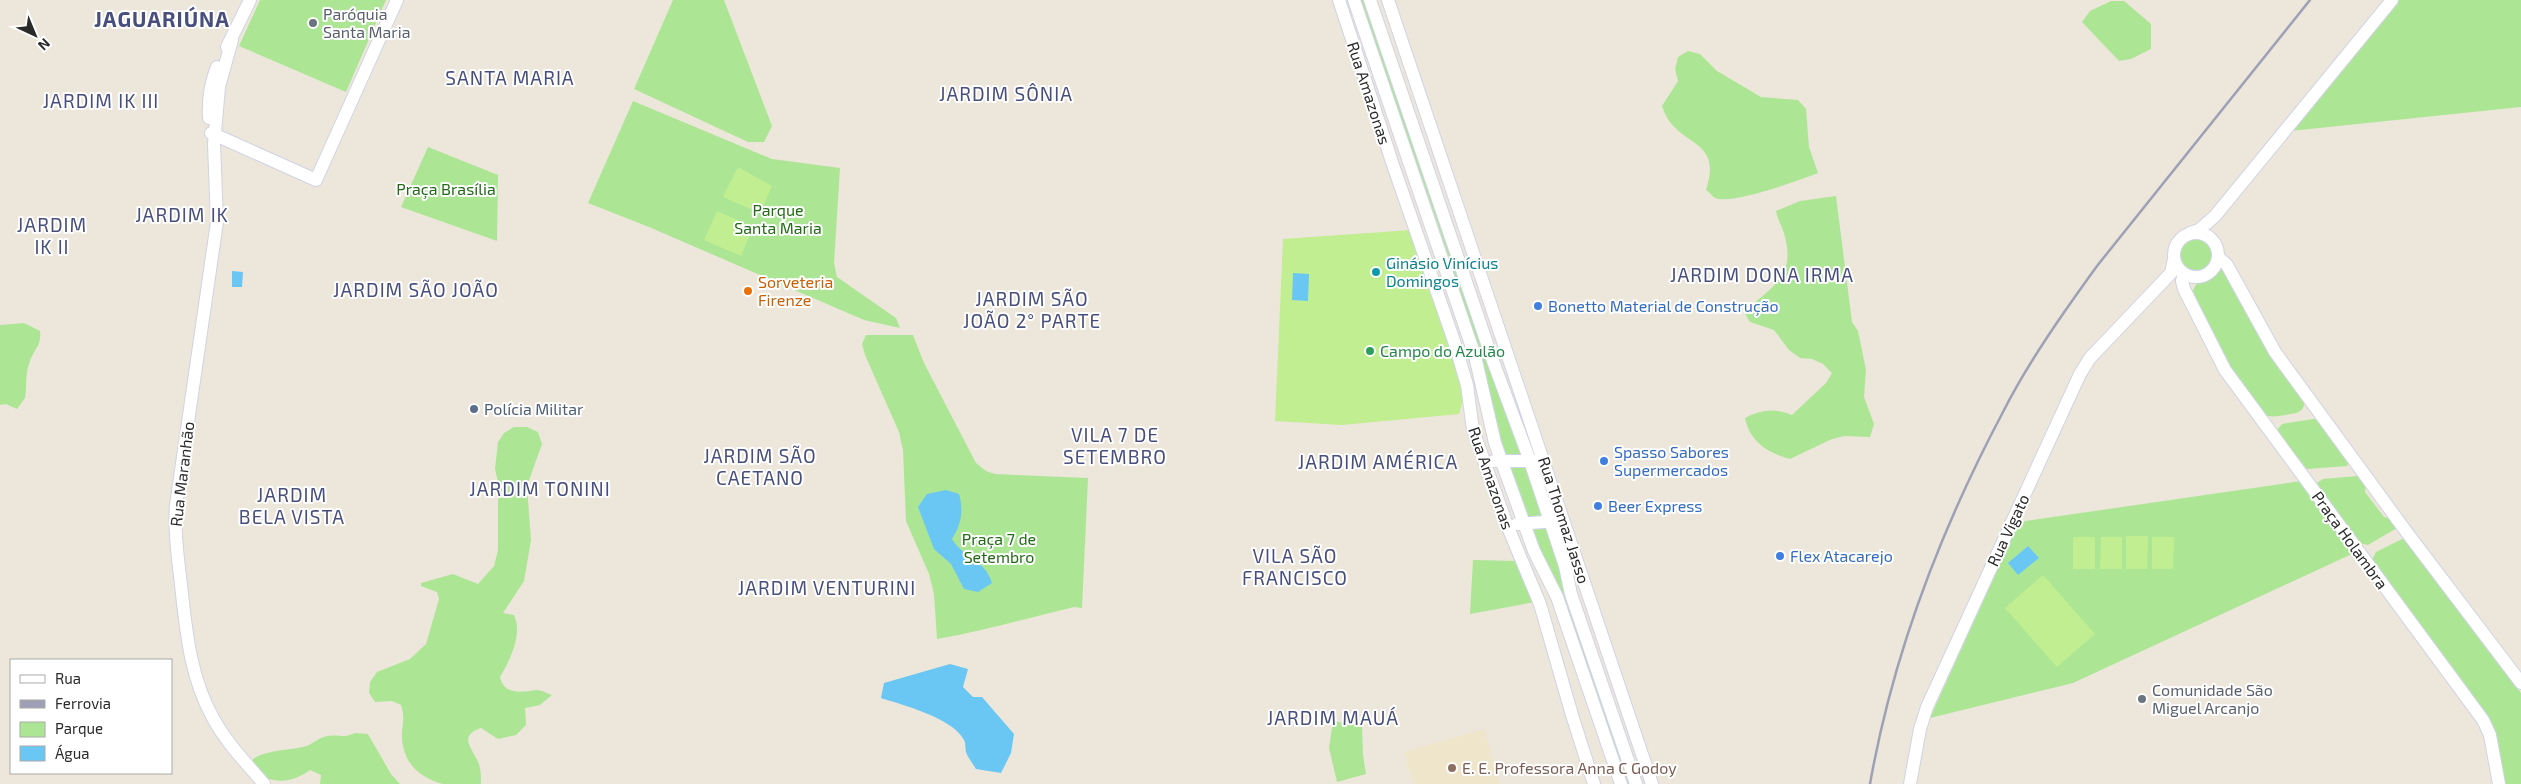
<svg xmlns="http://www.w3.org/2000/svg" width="2521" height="784" viewBox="0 0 2521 784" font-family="'Exo 2',sans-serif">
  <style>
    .education { fill: #efe5ca }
    .green { fill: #ace695 }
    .pitch { fill: #c1ee90 }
    .water { fill: #6ac7f4 }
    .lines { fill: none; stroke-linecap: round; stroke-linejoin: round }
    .secondary-casing { stroke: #d1d3e4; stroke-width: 14 }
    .secondary { stroke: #fff; stroke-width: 12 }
    .rail { stroke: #9ea0b5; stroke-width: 2.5 }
    .worship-dot { fill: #6b7280; stroke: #fff; stroke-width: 2 }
    .culture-dot { fill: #0f9aa8; stroke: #fff; stroke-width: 2 }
    .food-dot { fill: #e8710a; stroke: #fff; stroke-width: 2 }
    .shop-dot { fill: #3f7fe0; stroke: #fff; stroke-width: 2 }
    .leisure-dot { fill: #2e9e5b; stroke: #fff; stroke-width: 2 }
    .service-dot { fill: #5c6f8a; stroke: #fff; stroke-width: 2 }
    .education-dot { fill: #8d6e63; stroke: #fff; stroke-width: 2 }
    .labels { text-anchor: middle; stroke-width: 4; stroke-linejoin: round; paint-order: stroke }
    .worship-label { font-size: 16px; fill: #5b616d; stroke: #fff; text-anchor: start }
    .street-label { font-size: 16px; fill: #2a2a2a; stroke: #fff }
    .park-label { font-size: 16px; fill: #236b17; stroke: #fff }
    .culture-label { font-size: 16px; fill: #0d838f; stroke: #fff; text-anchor: start }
    .food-label { font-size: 16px; fill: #c56008; stroke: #fff; text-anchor: start }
    .shop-label { font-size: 16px; fill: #366cbe; stroke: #fff; text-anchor: start }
    .leisure-label { font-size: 16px; fill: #27864d; stroke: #fff; text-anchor: start }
    .service-label { font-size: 16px; fill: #4e5e75; stroke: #fff; text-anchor: start }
    .education-label { font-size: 16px; fill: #785e54; stroke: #fff; text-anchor: start }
    .quarter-label { font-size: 19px; letter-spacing: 1px; fill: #484f7d; stroke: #fff }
    .district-label { font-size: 21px; font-weight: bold; letter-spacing: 1px; fill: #484f7d; stroke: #fff }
  </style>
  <rect width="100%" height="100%" fill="#ede6db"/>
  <path class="education" d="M1484,729L1500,784H1414L1404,752Z"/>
  <path class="green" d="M260,0H386L346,92L239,46Z
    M673,0H724L772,126L764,142H748L634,89Z
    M1360,0H1369L1634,784H1625L1504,451C1469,298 1410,149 1360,0Z
    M2399,0H2521V107L2290,131Z
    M2111,1H2124L2151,24V49L2131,59L2119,61L2082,22L2090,11Z
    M1688,51L1700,54L1717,71L1761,97L1798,100L1806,109L1809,147L1818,173C1800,180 1732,205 1715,198C1712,196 1709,192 1706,190C1724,135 1675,149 1662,106L1678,81L1675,69L1678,57Z
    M633,101L772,159L840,168L834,263L837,277L896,318L900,328L864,320L649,227L588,203Z
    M428,147L498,175L497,241L401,207Z
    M1836,196L1852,322L1858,331L1866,370L1864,397L1874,424L1870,437L1845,436L1832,439L1790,459C1768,453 1750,442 1745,418C1761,409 1775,408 1792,415L1826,383L1832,373L1823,364L1812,359L1800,358L1789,350L1774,330L1750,322L1744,312C1770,288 1796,277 1785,237C1783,228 1778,221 1776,211L1800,201Z
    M2179 254a17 17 0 1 1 34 0a17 17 0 1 1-34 0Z
    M2221,265L2305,400C2304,410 2300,413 2291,414C2283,415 2271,419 2264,414C2246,400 2197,313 2193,290L2197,283L2213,274Z
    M24,323L40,331C42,346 33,350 29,364C25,374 27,388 25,398L17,409L6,404L0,405V325Z
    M866,335H913L924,363L976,463L986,471L995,474L1088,478L1082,608L1074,607C1028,618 983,631 937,639L934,594L929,574L906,521L903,450L899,432L865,355L862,344Z
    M2313,419H2319L2349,461L2347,466L2307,469L2278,433L2277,430L2282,424Z
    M514,427H527L538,432L542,444L527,486L531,540L524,581L503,613L514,615C523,634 510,660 500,677C504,696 523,692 537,690C542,690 548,694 552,695L540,705L525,708L526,725L516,735L498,739L481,728C457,736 473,749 479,764C481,770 481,778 481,784C470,784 454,784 443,784C420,778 404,764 402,739C401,725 406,721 401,705L392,701L375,702L369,693L370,682L377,672L410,659L426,644L439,599L437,592L421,586V583L453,574L478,584L494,566L498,550V482L495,469L498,442L504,433Z
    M2358,476L2366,483L2365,492L2384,517L2392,519L2397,528L2368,545L2359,543L2317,483L2323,479Z
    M2301,481L2354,553L2073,683L1930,718L2019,522Z
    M2402,539L2410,543L2521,693V784H2503L2494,735L2372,560L2376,552Z
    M1473,560L1519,561L1535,602L1470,614Z
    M1333,721L1362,726L1363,755L1366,774L1337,782L1329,748Z
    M355,733L368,734L391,774L400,784H320L321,775L310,770C291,784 271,784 253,771V759C268,749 289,751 307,746C313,743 322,736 328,736C341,734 341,739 355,733Z"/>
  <path class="pitch" d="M738,167L772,186L760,213L723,197Z
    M717,211L753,227L741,256L704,240Z
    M1411,230L1463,386V401L1459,414L1342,425L1275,421L1283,239Z
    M2126,536H2148L2147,569H2126Z
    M2073,537H2095V569H2073Z
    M2101,537H2122V569H2100Z
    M2152,537H2174L2173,569H2152Z
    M2043,575L2095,634L2057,667L2005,608Z"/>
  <path class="water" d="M232,271L243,272L242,287H232Z
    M1293,273L1309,274L1308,301L1292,300Z
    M946,490L959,494C964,511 961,525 952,539C964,559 984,558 992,583L978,592L964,589L951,564L934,549L918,507L927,494Z
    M2028,546L2039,558L2018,575L2008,563Z
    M950,664L968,669L963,687L973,697H982L1014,734L1011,753L1001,773L976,769C973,764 968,758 966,752C965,748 966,743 964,740C953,718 903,705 881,698L884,683Z"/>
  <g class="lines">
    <g class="secondary-casing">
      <path id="secondary" d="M1339,0L1393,165L1454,341L1467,385L1473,430L1507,525L1540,604L1572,715L1594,784
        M1354,0L1475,356L1495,443L1534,551L1557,597L1621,784
        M1370,0L1493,361L1530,461L1565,566L1571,594L1636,784
        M1388,0L1652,784
        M232,40L219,87L214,144L217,222L176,505C174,532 178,558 181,585C186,630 190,677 213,718C226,742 246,763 264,784
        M227,47L250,0
        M209,118C208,100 210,84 217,67
        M211,133L316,180L397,0
        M2174 255a22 22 0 1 1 44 0a22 22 0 1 1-44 0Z
        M2190,233L2199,230L2215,216L2392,0
        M2218,257L2227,265L2275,352L2405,530L2521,683
        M2184,274L2182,281L2184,289L2225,370L2483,720L2490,735L2499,784
        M1494,461H1537
        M1517,524L1557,521
        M1910,784L1920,729L1927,707L2080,374L2090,358L2171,273L2174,259"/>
    </g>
    <use href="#secondary" class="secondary"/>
    <path class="rail" d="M1870,784C1893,654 1941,529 2003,412C2029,361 2063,313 2097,266L2310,0"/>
  </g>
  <g class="worship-dot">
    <circle cx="313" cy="23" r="5"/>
    <circle cx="2142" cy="699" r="5"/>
  </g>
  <circle class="culture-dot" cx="1376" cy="272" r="5"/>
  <circle class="food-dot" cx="748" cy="291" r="5"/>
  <g class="shop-dot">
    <circle cx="1538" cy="306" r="5"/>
    <circle cx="1604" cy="461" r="5"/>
    <circle cx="1598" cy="506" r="5"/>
    <circle cx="1780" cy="556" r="5"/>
  </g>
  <circle class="leisure-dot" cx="1370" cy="351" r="5"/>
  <circle class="service-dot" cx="474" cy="409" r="5"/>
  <circle class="education-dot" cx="1452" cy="768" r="5"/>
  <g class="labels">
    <g class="worship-label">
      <text x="323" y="20">Paróquia<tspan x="323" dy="18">Santa Maria</tspan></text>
      <text x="2152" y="696">Comunidade São<tspan x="2152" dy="18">Miguel Arcanjo</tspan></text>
    </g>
    <g class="street-label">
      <text transform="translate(1369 93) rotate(72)" y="6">Rua Amazonas</text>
      <text transform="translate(182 474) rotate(-83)" y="6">Rua Maranhão</text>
      <text transform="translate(1491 478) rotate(71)" y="6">Rua Amazonas</text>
      <text transform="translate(1564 520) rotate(72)" y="6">Rua Thomaz Jasso</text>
      <text transform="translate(2008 530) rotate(-65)" y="6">Rua Vigato</text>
      <text transform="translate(2350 540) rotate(54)" y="6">Praça Holambra</text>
    </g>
    <g class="park-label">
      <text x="446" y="195">Praça Brasília</text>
      <text x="778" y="216">Parque<tspan x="778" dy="18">Santa Maria</tspan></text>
      <text x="999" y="545">Praça 7 de<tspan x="999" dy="18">Setembro</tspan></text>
    </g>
    <g class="culture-label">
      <text x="1386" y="269">Ginásio Vinícius<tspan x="1386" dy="18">Domingos</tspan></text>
    </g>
    <g class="food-label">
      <text x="758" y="288">Sorveteria<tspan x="758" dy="18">Firenze</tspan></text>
    </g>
    <g class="shop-label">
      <text x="1548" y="312">Bonetto Material de Construção</text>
      <text x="1614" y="458">Spasso Sabores<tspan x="1614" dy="18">Supermercados</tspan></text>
      <text x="1608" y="512">Beer Express</text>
      <text x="1790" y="562">Flex Atacarejo</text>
    </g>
    <g class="leisure-label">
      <text x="1380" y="357">Campo do Azulão</text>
    </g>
    <g class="service-label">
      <text x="484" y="415">Polícia Militar</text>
    </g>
    <g class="education-label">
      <text x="1462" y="774">E. E. Professora Anna C Godoy</text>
    </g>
    <g class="quarter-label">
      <text x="510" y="85">SANTA MARIA</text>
      <text x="1006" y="101">JARDIM SÔNIA</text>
      <text x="101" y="108">JARDIM IK III</text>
      <text x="182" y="222">JARDIM IK</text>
      <text x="52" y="232">JARDIM<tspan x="52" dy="22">IK II</tspan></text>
      <text x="1762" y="282">JARDIM DONA IRMA</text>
      <text x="416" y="297">JARDIM SÃO JOÃO</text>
      <text x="1032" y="306">JARDIM SÃO<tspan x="1032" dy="22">JOÃO 2° PARTE</tspan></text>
      <text x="1115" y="442">VILA 7 DE<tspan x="1115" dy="22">SETEMBRO</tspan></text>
      <text x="760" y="463">JARDIM SÃO<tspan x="760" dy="22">CAETANO</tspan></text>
      <text x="1378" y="469">JARDIM AMÉRICA</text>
      <text x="540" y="496">JARDIM TONINI</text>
      <text x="292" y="502">JARDIM<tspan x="292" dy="22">BELA VISTA</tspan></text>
      <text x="1295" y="563">VILA SÃO<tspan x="1295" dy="22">FRANCISCO</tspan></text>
      <text x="827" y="595">JARDIM VENTURINI</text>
      <text x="1333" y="725">JARDIM MAUÁ</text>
    </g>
    <g class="district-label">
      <text x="162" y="27">JAGUARIÚNA</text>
    </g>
  </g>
  <rect x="10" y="659" width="162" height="115" fill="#ffffff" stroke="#aaaaaa"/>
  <rect x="20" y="675" width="25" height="8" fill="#ffffff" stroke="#aaaaaa"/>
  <text x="55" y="684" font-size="15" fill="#2a2a2a">Rua</text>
  <rect x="20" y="700" width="25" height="8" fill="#9ea0b5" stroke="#aaaaaa"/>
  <text x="55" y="709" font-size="15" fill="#2a2a2a">Ferrovia</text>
  <rect x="20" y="722" width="25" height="15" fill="#ace695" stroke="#aaaaaa"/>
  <text x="55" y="734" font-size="15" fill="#2a2a2a">Parque</text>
  <rect x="20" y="746" width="25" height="15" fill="#6ac7f4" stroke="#aaaaaa"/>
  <text x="55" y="759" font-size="15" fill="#2a2a2a">Água</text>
  <g transform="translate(35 35) rotate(136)" stroke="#ffffff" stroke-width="4" paint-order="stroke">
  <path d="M0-4L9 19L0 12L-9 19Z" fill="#2a2a2a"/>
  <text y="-8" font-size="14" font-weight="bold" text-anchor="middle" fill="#2a2a2a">N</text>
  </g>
</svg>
